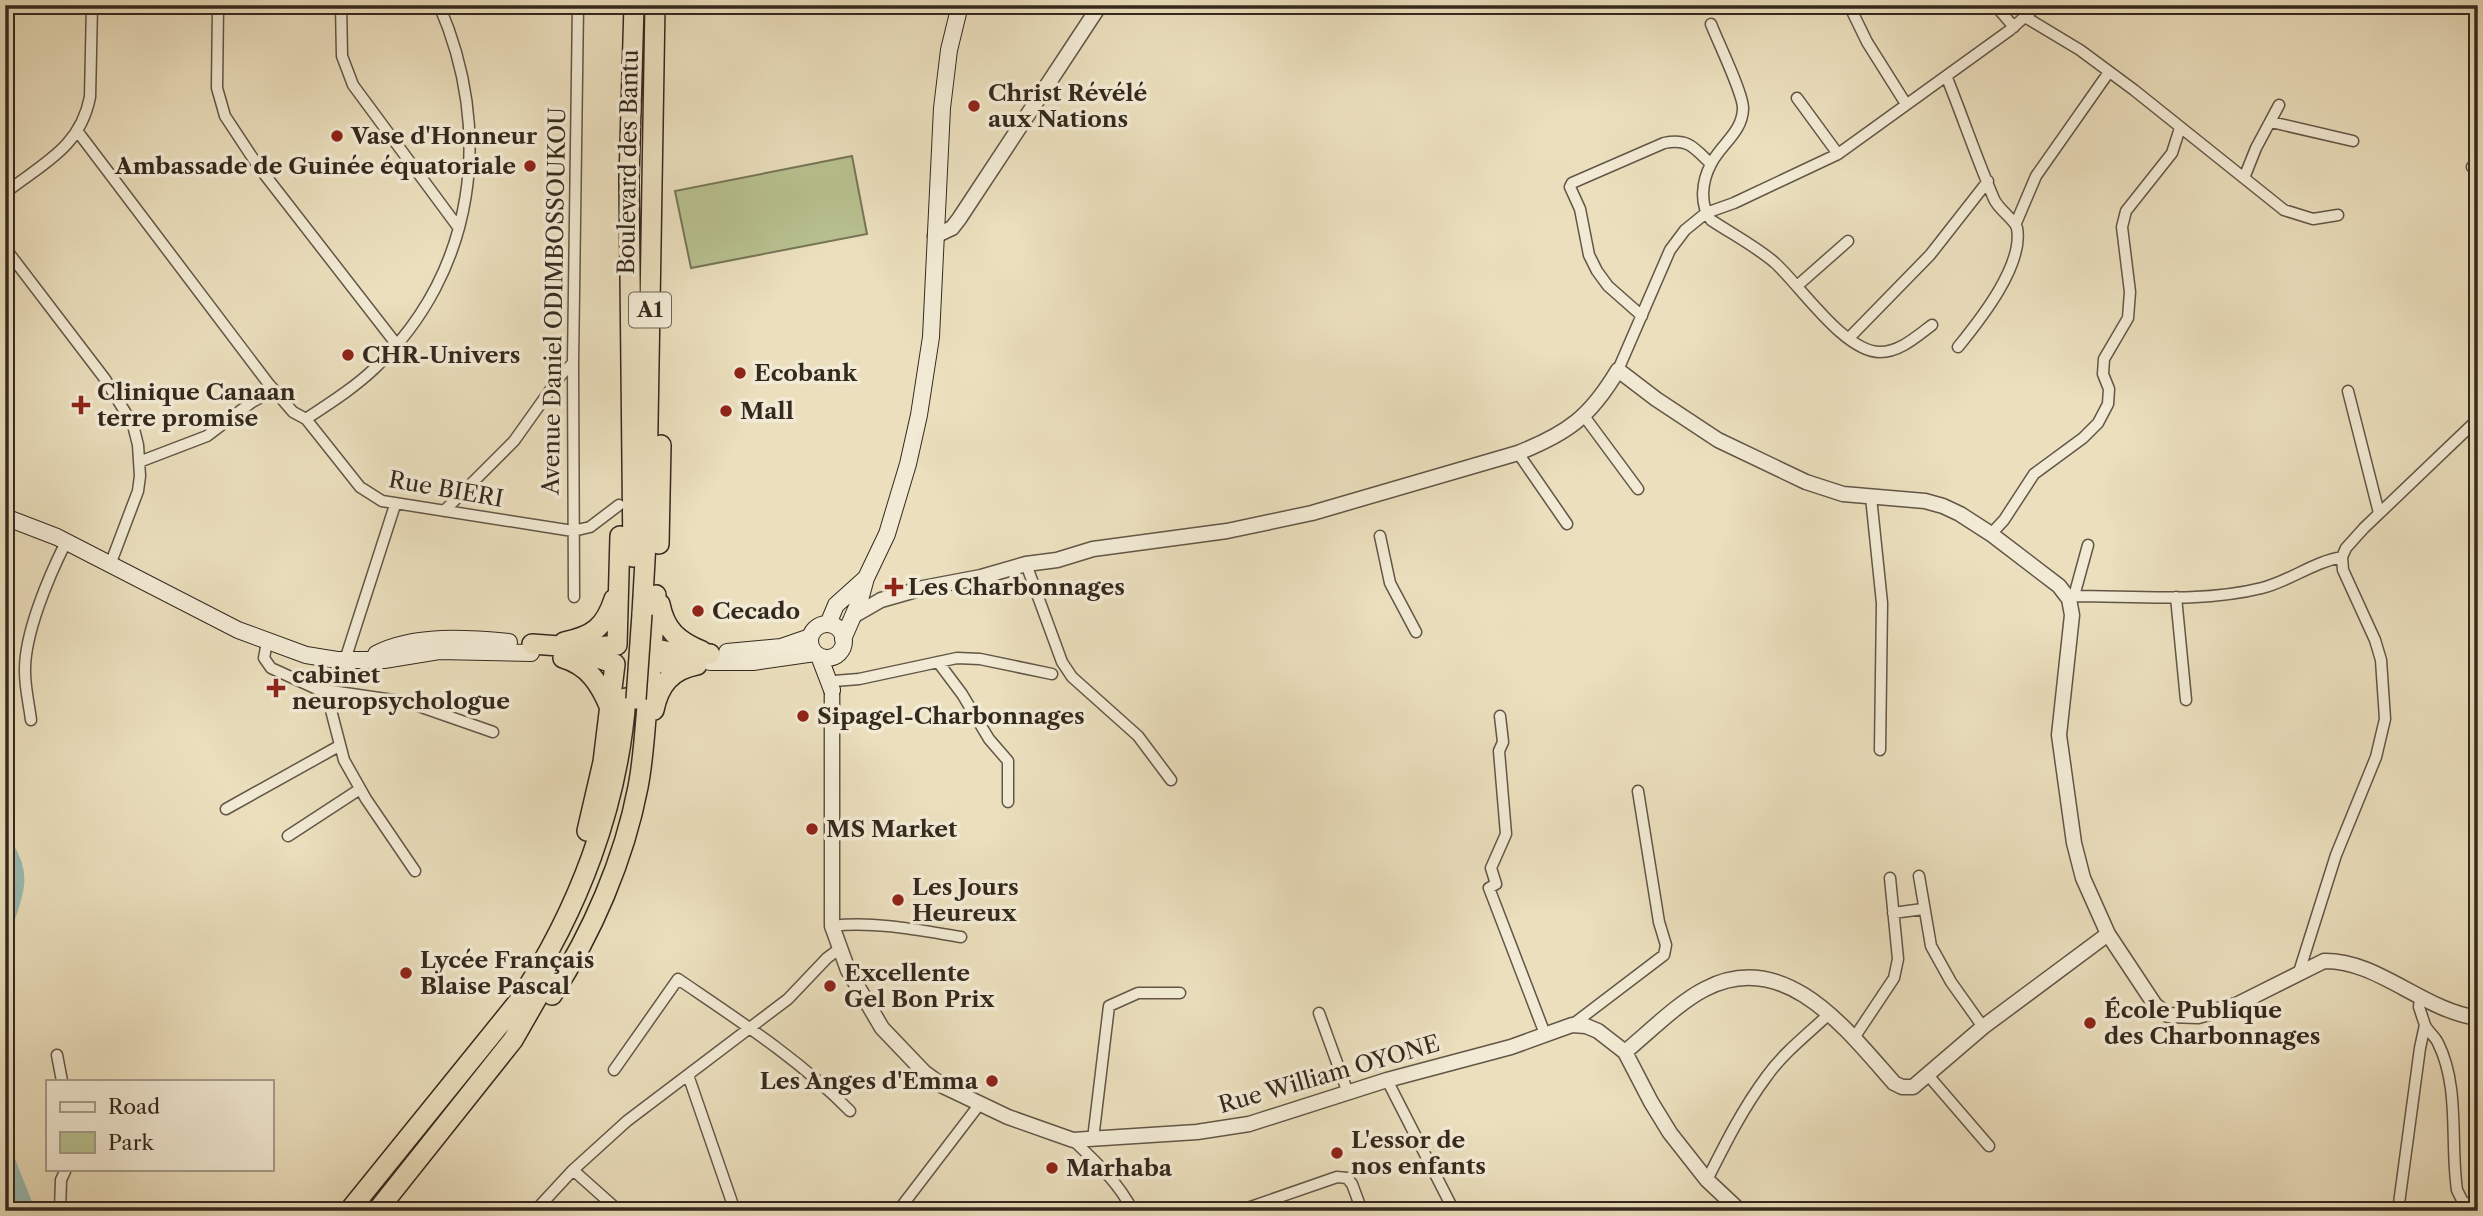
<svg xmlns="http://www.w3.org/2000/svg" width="2483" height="1216" viewBox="0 0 2483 1216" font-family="'Libre Caslon Text',serif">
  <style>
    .green { fill: #b8c190; stroke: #767557; stroke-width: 2 }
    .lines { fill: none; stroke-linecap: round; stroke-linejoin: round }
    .river { stroke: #98bcb3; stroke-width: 18 }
    .minor-casing { stroke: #625646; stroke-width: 13 }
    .tertiary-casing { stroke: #625646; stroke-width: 17 }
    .secondary-casing { stroke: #34291e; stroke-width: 18 }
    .trunk-casing { stroke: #34291e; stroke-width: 22 }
    .minor { stroke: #f2ead4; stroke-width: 10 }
    .tertiary { stroke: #f2ead4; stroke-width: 14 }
    .secondary { stroke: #f2ead4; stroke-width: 16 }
    .trunk { stroke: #ebdfbd; stroke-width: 19 }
    .trunk-bridge-casing { stroke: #34291e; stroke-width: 22; stroke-linecap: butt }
    .trunk-bridge { stroke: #ebdfbd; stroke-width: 19 }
    .poi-dot { fill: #8f2418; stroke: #f2ead4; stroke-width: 2.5 }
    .labels { text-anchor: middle; stroke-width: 7; stroke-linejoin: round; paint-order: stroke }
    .shield { fill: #f2ead4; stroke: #6d6355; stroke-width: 2 }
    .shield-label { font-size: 21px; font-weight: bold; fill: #34291e }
    .poi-label { font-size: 23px; font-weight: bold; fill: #34291e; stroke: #f2ead4; text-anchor: start }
    .street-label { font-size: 23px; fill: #34291e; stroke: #f2ead4 }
  </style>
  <rect width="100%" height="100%" fill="#ebdfbd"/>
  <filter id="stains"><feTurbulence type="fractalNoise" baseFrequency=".00286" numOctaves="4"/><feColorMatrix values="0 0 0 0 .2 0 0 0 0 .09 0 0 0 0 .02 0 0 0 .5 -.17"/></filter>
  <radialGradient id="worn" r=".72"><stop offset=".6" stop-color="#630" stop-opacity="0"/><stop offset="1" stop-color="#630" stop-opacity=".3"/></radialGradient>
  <path class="green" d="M852,156L867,234L691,268L675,191Z"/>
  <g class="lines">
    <path class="river" d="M5,848C23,876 14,893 5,921
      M5,1158L26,1211"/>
    <g class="minor-casing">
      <path id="minor" d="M218,5L217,88L225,116L258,166L397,345
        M341,5L342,56L353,85L458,227
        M1849,5L1867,42L1906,104
        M1995,5L2014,27
        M2025,17L2080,50L2134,90L2284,210L2313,219L2338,215
        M1711,24C1717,40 1744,95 1743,109C1742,133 1721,144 1711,164C1702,181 1699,204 1711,220C1732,234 1755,246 1774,262C1800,285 1844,352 1880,352C1900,352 1917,336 1932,325
        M1947,78C1963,118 1977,159 1994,199C1998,209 2015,220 2017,228C2024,265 1980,320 1958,347
        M1797,98L1838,154
        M2271,122L2353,141
        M78,132L268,383L293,412L306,419C330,403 354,388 375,368C476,271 494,131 439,5
        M2472,167L2478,163
        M2244,178L2256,148L2279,105
        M5,193C43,163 80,148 90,97L92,5
        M2016,223L2036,176L2109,72
        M5,248L105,379L133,425L138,445L140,476L138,491L110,565
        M1797,286L1848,241
        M1642,316L1608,286L1597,271L1589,255L1580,209L1570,187L1572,183L1664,143C1689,138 1694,148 1711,164
        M1849,338L1930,255L1988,181
        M1618,370L1670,250L1685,230L1706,213L1734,203L1838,154L2010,30L2038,5
        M2348,391L2379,513
        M1584,416L1638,489
        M306,419L360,487L382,501L573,531L590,527L619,505
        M1518,453L1567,524
        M139,462L207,436L252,402L274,390
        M1871,497L1882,603L1880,750
        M444,511L514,441L561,375L573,363
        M1991,534L2004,520L2034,474L2083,438L2098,423L2108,404L2109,389L2103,374L2104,359L2128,318L2130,292L2122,227L2126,211L2172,153L2180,128
        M1380,536L1390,583L1416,632
        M2342,557L2346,548L2364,528L2478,419
        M1026,564L1062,662L1072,677L1138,736L1171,780
        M2074,596L2088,545
        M574,597L573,363L578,5
        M2176,597L2186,700
        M2069,599L2074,596C2135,596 2202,603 2262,588C2290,581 2313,562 2342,557
        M267,642L264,658L271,668L317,689L407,702L493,732
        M345,660L395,505
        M938,662L962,694L989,739L1008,761V802
        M834,681L859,679L957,658L980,659L1052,674
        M326,691L344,760L366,799L415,871
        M1500,716L1503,742L1499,751L1506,834L1491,868L1496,884L1489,888L1545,1034
        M31,720C29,704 25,688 25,672C24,634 49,576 66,542
        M226,809L339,746
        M288,836L360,789
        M1919,876L1931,946L1951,982L1983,1027
        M1893,913L1923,909
        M832,926C875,921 918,930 961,937
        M2299,972L2336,855L2376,757L2385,719L2381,660L2375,640L2343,570L2342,557
        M1319,1013L1348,1093
        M1572,1025L1664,955L1666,945L1659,922L1638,791
        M2425,1025C2428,1032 2435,1036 2438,1043C2460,1087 2450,1142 2457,1190L2463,1202L2478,1207
        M1854,1038L1894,978L1898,959L1890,878
        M57,1055L62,1081
        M614,1070L678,979C738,1020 799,1059 850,1111
        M1927,1074L1989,1146
        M688,1075L735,1211
        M1387,1080L1454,1211
        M1093,1139L1109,1006L1138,993H1180
        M1073,1140C1096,1162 1118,1182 1133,1211
        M573,1170L619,1211
        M1707,1180C1725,1144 1743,1108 1767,1076C1784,1052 1808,1034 1829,1014
        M60,1211L61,1180L66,1169
        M535,1211L573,1170L627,1121L788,999L827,958L839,949
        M898,1211L979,1105
        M1239,1211L1337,1177L1347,1178L1352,1184L1362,1211
        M2398,1211L2420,1048L2425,1025L2419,1007L2420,998"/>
    </g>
    <g class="tertiary-casing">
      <path id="tertiary" d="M935,236L952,228L959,219L1100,5
        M855,615L881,600L923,588L981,577L1026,564L1057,560L1093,549L1227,531L1312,513L1518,453C1568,433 1590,417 1618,370L1656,399L1718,440L1806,482L1843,494L1925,501L1943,506L1960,514L1991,534L2059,586L2069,599L2072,615L2059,735L2074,843L2083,878L2108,934L2155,1005L2168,1015L2198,1016L2212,1012L2236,1005L2324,961C2378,960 2422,1010 2478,1018
        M832,690V926L848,970L882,1028L925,1073L943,1086L1008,1117L1073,1140L1197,1132L1249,1124L1387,1080L1511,1047L1572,1025L1586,1026L1598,1031L1625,1052L1651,1102L1670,1133L1707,1180L1740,1211
        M1625,1052C1648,1033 1679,1002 1705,989C1785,947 1847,1030 1894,1083L1902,1087H1913L1983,1027L2108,934"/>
    </g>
    <g class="secondary-casing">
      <path id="secondary" d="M5,517L57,537L238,630L306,655L337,660H384L439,651L531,653
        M828,624L836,605L866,578
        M810 641a17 17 0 1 1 34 0a17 17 0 1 1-34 0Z
        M843,639L860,600L866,578L887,534L908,464L919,415L931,337L942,108L949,50L960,5
        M727,652L781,647L810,637
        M376,654C414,634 468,638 509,642
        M819,656L832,690
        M710,662H753L815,653"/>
    </g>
    <g class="trunk-casing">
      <path id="trunk" d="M659,544L661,445
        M633,557L629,179L634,5
        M656,595L652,648L675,653L710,654
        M660,604C665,630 678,641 702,651
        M642,614L646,542L655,5
        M564,642C593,636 605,627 614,599
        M532,644L587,648L617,645L620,536
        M582,656L601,659L615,664L603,762L587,831
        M563,658C589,666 600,684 610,708
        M654,710C659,685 671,670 697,665
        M552,995C592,933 624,860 638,787C646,746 645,705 652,664L681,660
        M349,1211L518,1002C578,911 618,807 626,698
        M377,1211L513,1040L552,972"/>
    </g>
    <use href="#minor" class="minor"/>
    <use href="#tertiary" class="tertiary"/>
    <use href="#secondary" class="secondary"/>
    <use href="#trunk" class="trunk"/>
    <g class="trunk-bridge-casing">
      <path id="trunk-bridge" d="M636,699L642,614"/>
    </g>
    <use href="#trunk-bridge" class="trunk-bridge"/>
  </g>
  <g class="poi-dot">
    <circle cx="974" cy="106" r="7"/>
    <circle cx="337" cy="136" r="7"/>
    <circle cx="530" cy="166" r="7"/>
    <circle cx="348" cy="355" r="7"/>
    <circle cx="740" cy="373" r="7"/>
    <path d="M77.5 394.5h7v7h7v7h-7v7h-7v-7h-7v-7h7z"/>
    <circle cx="726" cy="411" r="7"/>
    <path d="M890.5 576.5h7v7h7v7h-7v7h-7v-7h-7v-7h7z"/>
    <circle cx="698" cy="611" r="7"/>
    <path d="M272.5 677.5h7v7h7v7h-7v7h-7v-7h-7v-7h7z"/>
    <circle cx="803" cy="716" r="7"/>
    <circle cx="812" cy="829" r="7"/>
    <circle cx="898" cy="900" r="7"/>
    <circle cx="406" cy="973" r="7"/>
    <circle cx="830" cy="986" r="7"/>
    <circle cx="2090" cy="1023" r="7"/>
    <circle cx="992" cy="1081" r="7"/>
    <circle cx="1337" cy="1153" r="7"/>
    <circle cx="1052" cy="1168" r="7"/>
  </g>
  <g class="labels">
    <rect class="shield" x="629" y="292.5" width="42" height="35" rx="5"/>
    <g class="shield-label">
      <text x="650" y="317">A1</text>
    </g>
    <g class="poi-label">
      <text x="988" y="101">Christ Révélé<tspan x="988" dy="26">aux Nations</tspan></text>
      <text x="351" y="144">Vase d'Honneur</text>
      <text x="516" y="174" text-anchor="end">Ambassade de Guinée équatoriale</text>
      <text x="362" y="363">CHR-Univers</text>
      <text x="754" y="381">Ecobank</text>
      <text x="97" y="400">Clinique Canaan<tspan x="97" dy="26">terre promise</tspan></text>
      <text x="740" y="419">Mall</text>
      <text x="908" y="595">Les Charbonnages</text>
      <text x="712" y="619">Cecado</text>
      <text x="292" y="683">cabinet<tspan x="292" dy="26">neuropsychologue</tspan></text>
      <text x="817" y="724">Sipagel-Charbonnages</text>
      <text x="826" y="837">MS Market</text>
      <text x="912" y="895">Les Jours<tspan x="912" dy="26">Heureux</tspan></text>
      <text x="420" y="968">Lycée Français<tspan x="420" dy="26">Blaise Pascal</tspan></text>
      <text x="844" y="981">Excellente<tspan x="844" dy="26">Gel Bon Prix</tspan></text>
      <text x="2104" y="1018">École Publique<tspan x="2104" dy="26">des Charbonnages</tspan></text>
      <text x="978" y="1089" text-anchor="end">Les Anges d'Emma</text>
      <text x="1351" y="1148">L'essor de<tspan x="1351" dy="26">nos enfants</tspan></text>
      <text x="1066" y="1176">Marhaba</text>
    </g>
    <g class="street-label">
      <text transform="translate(628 162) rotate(-89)" y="8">Boulevard des Bantu</text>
      <text transform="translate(554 301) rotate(-89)" y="8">Avenue Daniel ODIMBOSSOUKOU</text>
      <text transform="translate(446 489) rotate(10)" y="8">Rue BIERI</text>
      <text transform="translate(1329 1074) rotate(-16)" y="8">Rue William OYONE</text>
    </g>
  </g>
  <rect width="2483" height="1216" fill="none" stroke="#ebdfbd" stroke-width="28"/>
  <rect x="7" y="7" width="2469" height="1202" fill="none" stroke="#34291e" stroke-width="3.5"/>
  <rect x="14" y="14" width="2455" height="1188" fill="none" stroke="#34291e" stroke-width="2"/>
  <rect x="46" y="1080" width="228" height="91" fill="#f2ead4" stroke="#a69d8b" stroke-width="2"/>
  <rect x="60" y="1102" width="35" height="10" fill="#f2ead4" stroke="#a69d8b" stroke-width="2"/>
  <text x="108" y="1114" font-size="21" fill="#34291e">Road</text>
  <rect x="60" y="1132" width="35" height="21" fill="#b8c190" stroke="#a69d8b" stroke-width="2"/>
  <text x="108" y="1150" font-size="21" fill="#34291e">Park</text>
  <rect width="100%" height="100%" filter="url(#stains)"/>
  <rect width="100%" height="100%" fill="url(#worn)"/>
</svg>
